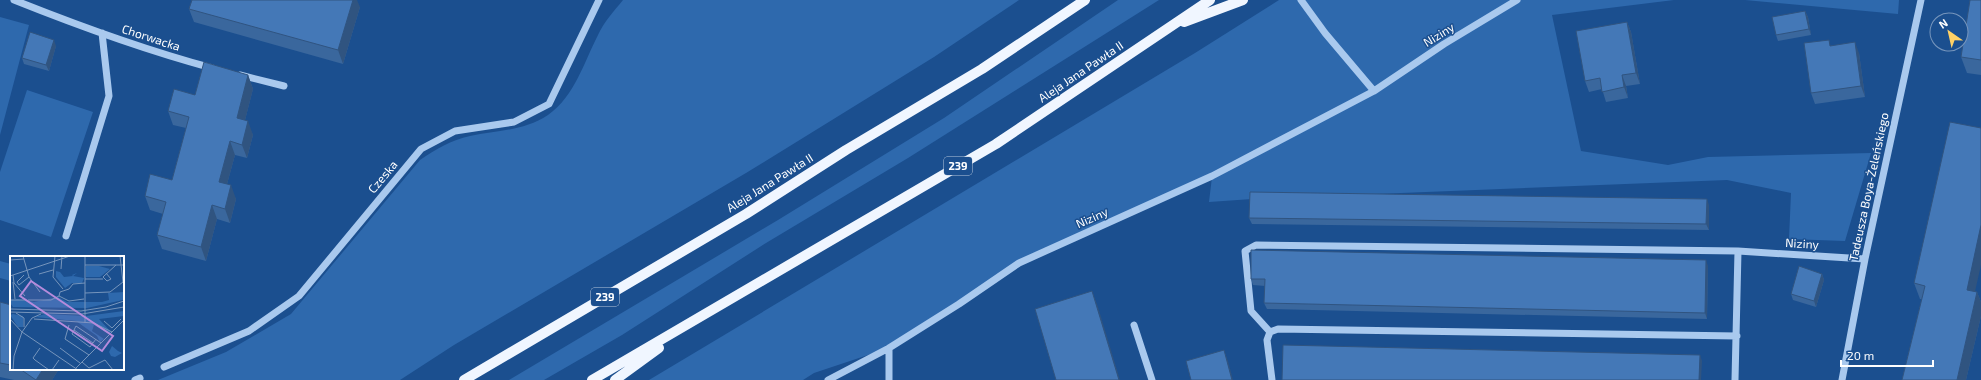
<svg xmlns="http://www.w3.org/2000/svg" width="1981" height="380" viewBox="0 0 1981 380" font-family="'Exo 2',sans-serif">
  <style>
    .green { fill: #2e69ad }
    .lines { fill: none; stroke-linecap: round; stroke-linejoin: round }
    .minor { stroke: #a9c9ee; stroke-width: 7 }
    .major { stroke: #f0f6ff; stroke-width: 10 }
    .wall { fill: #3a679d }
    .shaded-wall { fill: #305480 }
    .building { fill: #4478b7; stroke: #305480 }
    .labels { text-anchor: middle; stroke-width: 3; stroke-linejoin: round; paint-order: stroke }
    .shield { fill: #1b4f8f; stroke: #bbcadd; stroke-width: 1 }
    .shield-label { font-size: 11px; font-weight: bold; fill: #fff }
    .street-label { font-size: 12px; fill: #fff; stroke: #1b4f8f }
    .inset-road { fill: none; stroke: #7695bc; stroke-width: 1 }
    .view { fill: #b68bdc; fill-opacity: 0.15; stroke: #b68bdc; stroke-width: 2 }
    .inset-edge { fill: none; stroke: #fff; stroke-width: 2 }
  </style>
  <rect width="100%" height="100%" fill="#1b4f8f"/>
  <path class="green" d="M623,0H1019L934,57L746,173L454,345L400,380H158L226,352L291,314L420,160C436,149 451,140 470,136C497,130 524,131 548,115C575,96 584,62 598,35C604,22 614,11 623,0Z
    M1118,0H1159L908,158L766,243L622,335L544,380H509L778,220L944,118Z
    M1279,0H1674L1552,15L1581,151L1668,165L1708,157L1871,153L1845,241L1789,239L1791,193L1727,180L1252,199L1209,202L1212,177L1019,263L889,348L814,373L803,380H649L1195,53Z
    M1745,0H1899L1898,14Z
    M0,17L29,25L0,135Z
    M27,90L93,112L51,237L0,220V172Z
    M0,261L11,264V281L0,278Z"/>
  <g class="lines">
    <path class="minor" d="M14,0C79,26 145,50 212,68
      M1301,0L1325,33L1374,91
      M240,75L284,86
      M66,236L109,96L102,33
      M1134,325L1152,380
      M1270,332L1251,311L1245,251L1256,245L1738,251L1865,259
      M164,367L249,331L299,296L421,149L455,131L514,122L549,104L599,0
      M135,380L140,378
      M828,380L889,348L959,304L1019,263L1212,176L1374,91L1444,44L1517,0
      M889,380V348
      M1272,380L1267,340L1270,332L1278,329L1737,336
      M1735,380L1738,251
      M1842,380L1865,259L1921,0"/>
    <path class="major" d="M1184,22L1243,0
      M464,380L746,214L846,150L982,69L1085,0
      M592,380L996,144L1210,0
      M615,380L659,348"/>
  </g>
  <path class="wall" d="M1981,0V75L1967,73L1961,57Z
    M360,7L343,64L194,22L189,9Z
    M1805,11L1808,17L1811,35L1778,41L1776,35Z
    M1627,22L1631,32L1640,84L1626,86L1628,98L1606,102L1602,89L1589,92L1585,81Z
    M56,46L49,71L24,64L22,58Z
    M1831,46L1859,53L1865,97L1815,104L1811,93Z
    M248,75L253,89L245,120L253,135L247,158L235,155L227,184L236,199L230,223L217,219L206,261L162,249L157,235L163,214L150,210L145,196L172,180L186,128L173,125L168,111L195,95Z
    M1709,205V230L1252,224L1249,218Z
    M1708,266L1707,319L1267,309L1264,303L1265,286L1253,285L1251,279Z
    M1822,274L1824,280L1816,307L1793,300L1791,294Z
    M1914,283L1977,292L1981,302V316L1966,380H1902L1922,299H1920Z
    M0,302L11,305V369H59L52,380H14L0,377Z"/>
  <path class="shaded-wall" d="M353,0H357L360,7L343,64L338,50Z
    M1805,11L1808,17L1811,35L1809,29Z
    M1627,22L1631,32L1640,84L1636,73Z
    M54,40L56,46L49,71L46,65Z
    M1855,42L1859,53L1865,97L1861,86Z
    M248,75L253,89L242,132L237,118Z
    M1622,75L1626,86L1628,98L1624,87Z
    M248,121L253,135L247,158L242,145Z
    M230,141L235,155L224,195L219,182Z
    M231,185L236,199L230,223L225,209Z
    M1707,199L1709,205V230L1706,224Z
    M212,205L217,219L206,261L201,247Z
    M1981,225V265L1972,305L1967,290Z
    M1706,260L1708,266L1707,319L1705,313Z
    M1822,274L1824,280L1816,307L1814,301Z
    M1092,291L1098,307L1120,380H1119Z
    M1977,292L1981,302V316L1966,380H1957Z
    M1224,350L1228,361L1233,380H1232Z
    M1700,355L1702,361L1701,380H1699Z
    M43,369H59L52,380H36Z"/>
  <path class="building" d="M192,0H353L338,50L189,9Z
    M1970,0H1981V60L1961,57Z
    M1805,11L1809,29L1776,35L1772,17Z
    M1627,22L1636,73L1622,75L1624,87L1602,92L1600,78L1585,81L1576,31Z
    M30,32L54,40L46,65L22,58Z
    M1829,40L1830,46L1855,42L1861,86L1811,93L1804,43Z
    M204,62L248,75L237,118L248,121L242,145L230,141L219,182L231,185L225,209L212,205L201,247L157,235L166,202L145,196L150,174L172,180L189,117L168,111L174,89L195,95Z
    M1950,122L1981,128V225L1967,290L1977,292L1957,380H1902L1925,286L1914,283Z
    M1250,192L1707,199L1706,224L1249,218Z
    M1251,250L1706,260L1705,313L1264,303L1265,279H1251Z
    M1799,266L1822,274L1814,301L1791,294Z
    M1092,291L1119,380H1056L1035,309Z
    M0,302L11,305V365L0,363Z
    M1283,345L1700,355L1699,380H1282Z
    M1224,350L1232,380H1191L1186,361Z
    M20,369H43L36,380Z"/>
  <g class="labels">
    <g class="shield">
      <rect x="944" y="157" width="28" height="18" rx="3"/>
      <rect x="591" y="288" width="28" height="18" rx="3"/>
    </g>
    <g class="shield-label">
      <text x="958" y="170">239</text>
      <text x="605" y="301">239</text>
    </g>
    <g class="street-label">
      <text transform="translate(1439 35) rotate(-32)" y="4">Niziny</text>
      <text transform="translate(151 38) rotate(18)" y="4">Chorwacka</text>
      <text transform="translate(1081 72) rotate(-34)" y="4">Aleja Jana Pawła II</text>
      <text transform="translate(383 177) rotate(-50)" y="4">Czeska</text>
      <text transform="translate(770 183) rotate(-32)" y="4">Aleja Jana Pawła II</text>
      <text transform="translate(1869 187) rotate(-78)" y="4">Tadeusza Boya-Żeleńskiego</text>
      <text transform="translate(1092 218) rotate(-24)" y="4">Niziny</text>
      <text transform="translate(1802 244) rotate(3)" y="4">Niziny</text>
    </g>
  </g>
  <g transform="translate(10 256)">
    <rect width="114" height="114" fill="#1b4f8f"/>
    <path d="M76,10H89L100,13L90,21H76ZM46,15L50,16L54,21L63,20L62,19L67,17L63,20L74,22L72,27H62L55,32L46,21ZM114,36L113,44L77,52L3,51L0,47V44L8,43L24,46L48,41L57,46H92L99,44L98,37ZM114,55V60L89,63L101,76L99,78L84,69L82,75L94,83L90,86L87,80L66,65L25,61L35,58L76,60ZM0,59L3,58L13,60V71H8ZM102,90L108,95L112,97L105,101L101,100L99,96Z" fill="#2e69ad"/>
    <path class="inset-road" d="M13,0L19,21L30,36M45,0L43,21L53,33M75,0V67M0,4L14,3M75,9H113M51,13L52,0M96,17L101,23L97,25L93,21L94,20L106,9M29,18L43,14M3,19L4,27L15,40M14,19L7,26L9,29L19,21M0,20L60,0M75,23H93M3,26L5,43M75,37L100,36L113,26L110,0M49,40L50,36L59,33L63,28L75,27M0,44H16M18,44H41L49,40L59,45L74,43M0,53L71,55L96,51L114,45M0,56L72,58L114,51M6,57L14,62V71M0,63L12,76M24,63L84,67L102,76M94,65L102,72L111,63M59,69L55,83L79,99M64,74L66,70L91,87M12,76L22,62L31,58M83,87L64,74L62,78L80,91L86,83M50,92L70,107M25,104L39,114M25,104L23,102L30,92M72,106L79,112L95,104L103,114M66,112L114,64M3,114L4,100L12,76L68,114M42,114L49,104"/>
    <path class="view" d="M21,25L103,80L92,95L10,40Z"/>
    <rect width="114" height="114" class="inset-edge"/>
  </g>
  <g transform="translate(1949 32) rotate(326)"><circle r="19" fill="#1b4f8f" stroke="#7695bc"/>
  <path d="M0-3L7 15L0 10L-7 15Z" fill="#ffd166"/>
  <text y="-6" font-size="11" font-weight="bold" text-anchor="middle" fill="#ffffff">N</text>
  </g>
  <path d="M1841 360v6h92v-6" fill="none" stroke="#ffffff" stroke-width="2"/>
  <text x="1847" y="360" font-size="12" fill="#ffffff" stroke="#1b4f8f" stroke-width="3" paint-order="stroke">20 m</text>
</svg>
